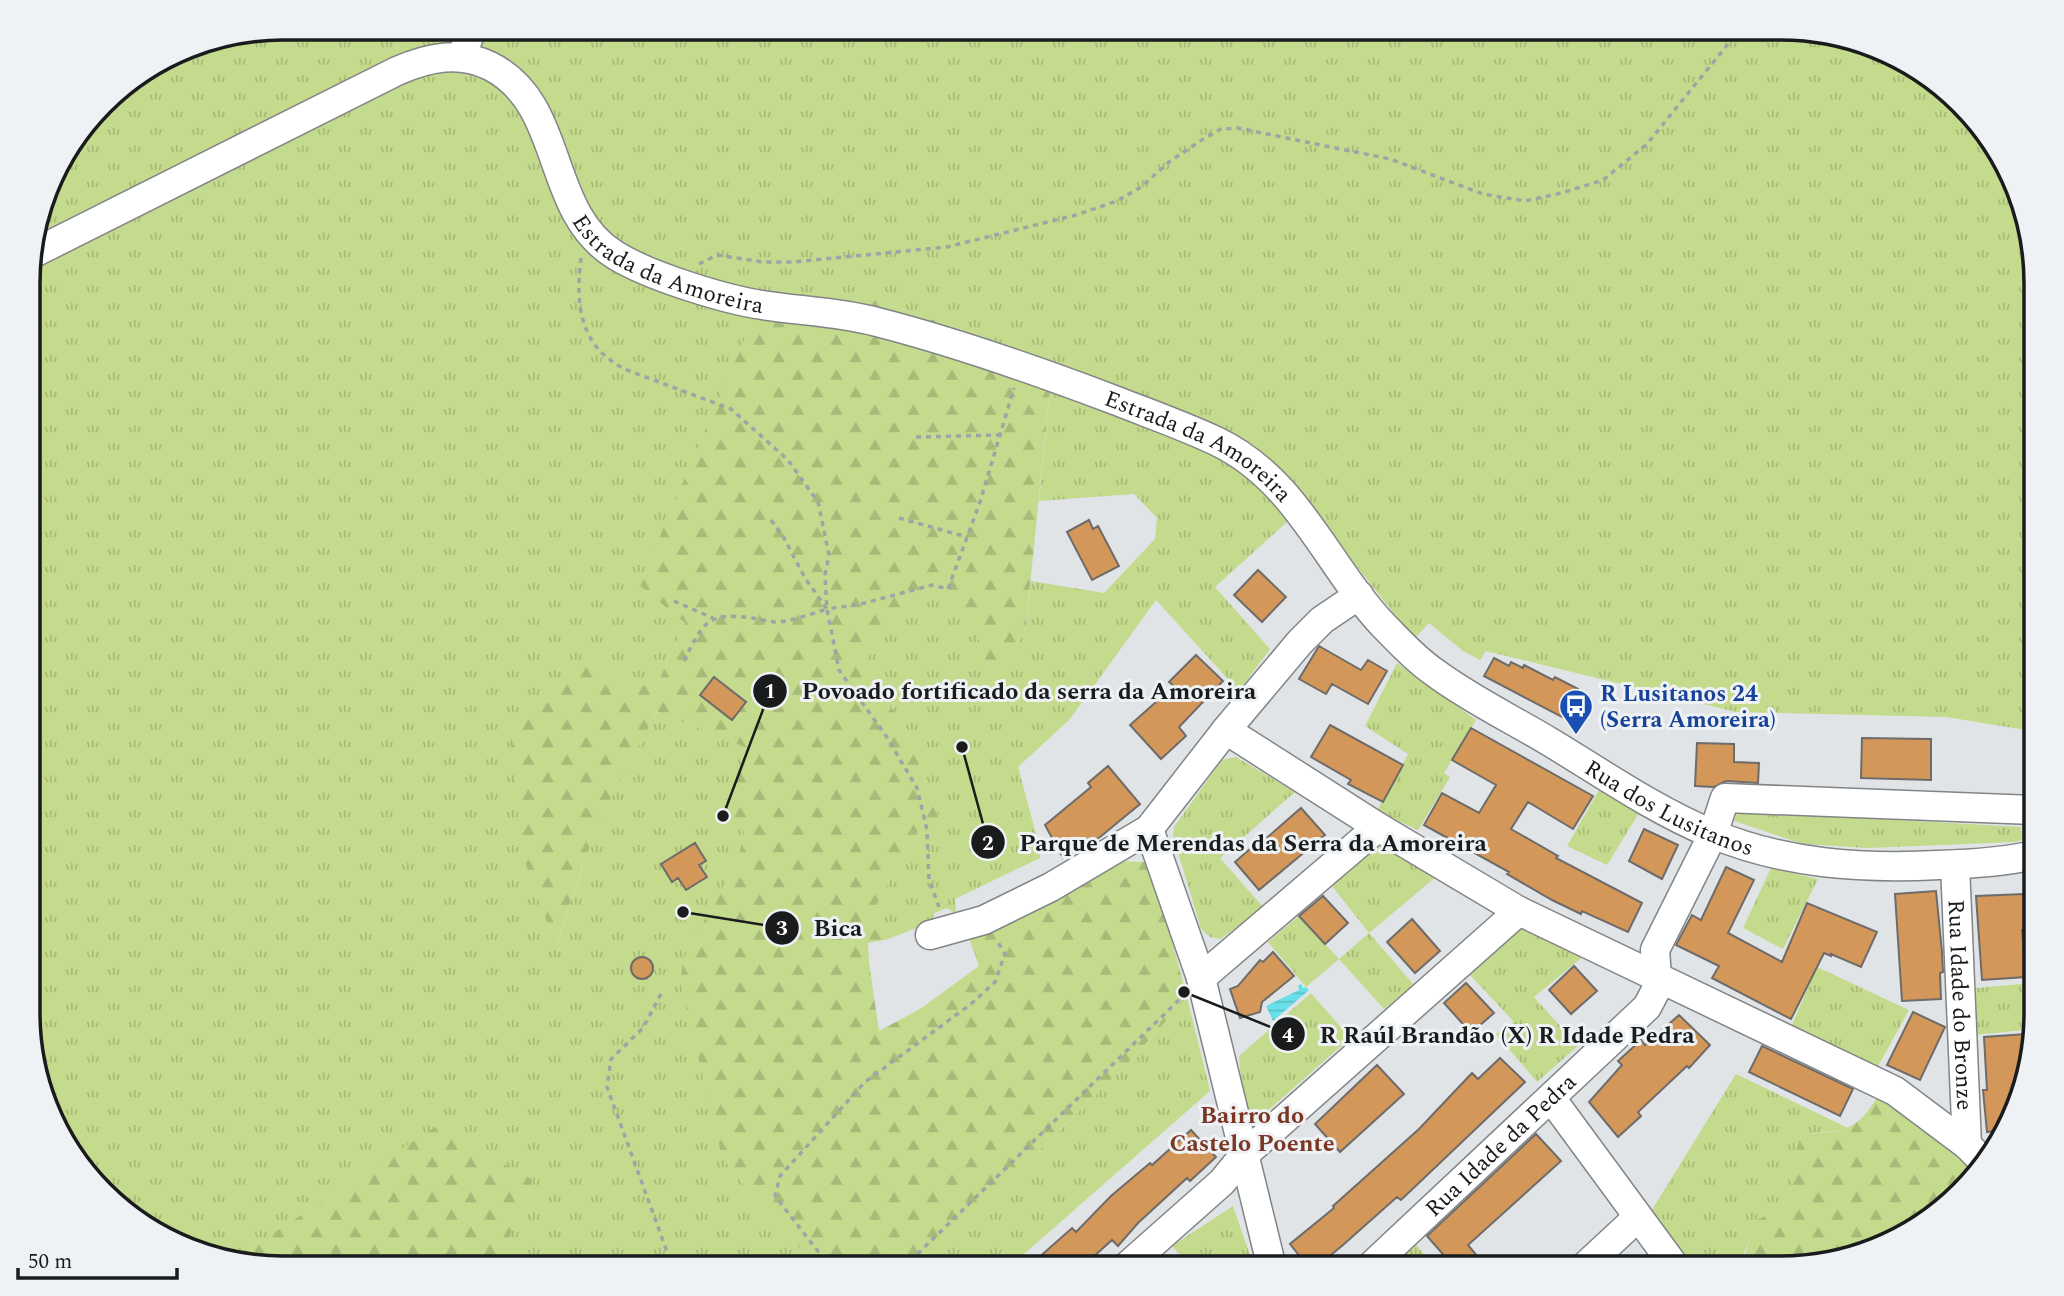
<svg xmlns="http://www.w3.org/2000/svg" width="2064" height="1296" viewBox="0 0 2064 1296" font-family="Spectral,serif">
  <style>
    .grass { fill: url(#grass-tufts) }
    .forest { fill: url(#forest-firs) }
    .water { fill: url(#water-rules) }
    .building { fill: #d4975a; stroke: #6e6b69; stroke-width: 2 }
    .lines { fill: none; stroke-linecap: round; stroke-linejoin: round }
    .minor-casing { stroke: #828587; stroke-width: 31 }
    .path { stroke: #a1a3a6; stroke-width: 3.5; stroke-dasharray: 5 5; stroke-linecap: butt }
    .minor { stroke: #fff; stroke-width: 28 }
    .labels { text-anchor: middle; stroke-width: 6; stroke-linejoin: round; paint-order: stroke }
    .street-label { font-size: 23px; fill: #1a1b1c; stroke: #eff2f4 }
    .transit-label { font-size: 23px; font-weight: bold; fill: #164399; stroke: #eff2f4; text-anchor: start }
    .neighbourhood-label { font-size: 24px; font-weight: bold; fill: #7b3724; stroke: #eff2f4 }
    .rim { fill: none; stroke: #1a1b1c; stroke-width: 3.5 }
    .leader { fill: none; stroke: #1a1b1c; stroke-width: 2.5 }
    .callout-dot { fill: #1a1b1c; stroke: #eff2f4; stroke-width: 2.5 }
    .mark-label { font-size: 21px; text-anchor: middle; font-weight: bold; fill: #fff }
    .callout-label { font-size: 24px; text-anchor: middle; font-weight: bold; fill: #1a1b1c; stroke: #eff2f4; stroke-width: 6; stroke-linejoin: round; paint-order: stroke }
  </style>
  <defs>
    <pattern id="grass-tufts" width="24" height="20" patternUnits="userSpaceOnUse" patternTransform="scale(1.75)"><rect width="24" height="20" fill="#c4da8c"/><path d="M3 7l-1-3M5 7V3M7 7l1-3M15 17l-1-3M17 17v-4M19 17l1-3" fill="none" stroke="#a8ba78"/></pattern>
    <pattern id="forest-firs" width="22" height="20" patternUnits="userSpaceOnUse" patternTransform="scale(1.75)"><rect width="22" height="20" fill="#c4da8c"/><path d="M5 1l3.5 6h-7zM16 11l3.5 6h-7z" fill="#a8ba78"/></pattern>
    <pattern id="water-rules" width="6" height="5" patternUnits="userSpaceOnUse" patternTransform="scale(1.75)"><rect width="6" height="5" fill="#69e0e9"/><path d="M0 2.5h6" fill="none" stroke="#5ac0c7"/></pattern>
  </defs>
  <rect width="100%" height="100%" fill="#e1e4e7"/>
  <path class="grass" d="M283,28H451L460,31L463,28H1781L1847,37L1922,71L2002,156L2035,267V734L2026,730L1946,717L1736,712L1486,651L1480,660L1463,651L1429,623L1414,639L1308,505L1254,445L1053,361L873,299L685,623L655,689L587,666L557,944C572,899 585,852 605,808C632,751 666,696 701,642L877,902L922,822L938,818L906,727L859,666L932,585L948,589L976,629L990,674L1025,634L1031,581L1104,593L1155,539L1157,518L1134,494L1039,501L1050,391L1199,443L1257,483L1289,520L1215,587L1270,649L1239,691L1156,600L1070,719L1018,767L1040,849V858L955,899L956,914L947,908L934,913L932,922L888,939L868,942L722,1157L765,1209L817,1268H497L533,1180L231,1261L217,1259L142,1225L71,1154L30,1046V250L55,170L115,92L186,47Z
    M1397,663L1476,720L1444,773L1450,777L1418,830L1377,811L1408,754L1365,726Z
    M1236,757L1295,792L1220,858L1264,908L1220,939L1210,937L1201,929L1173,835L1174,827L1222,760Z
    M1599,790L1639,813L1607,865L1567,846Z
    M1738,811L2021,827L2022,840L2015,842L1868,848L1803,844L1734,821Z
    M1381,846L1437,876L1369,933L1414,985L1384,1009L1339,959L1306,987L1268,942L1299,916L1339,959L1369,933L1332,886L1369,848Z
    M1771,868L1818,879L1783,949L1743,928Z
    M1522,927L1585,955L1534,997L1578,1046L1537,1082L1496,1034L1514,1022L1470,975Z
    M1817,967L1909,1010L1876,1070L1791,1027Z
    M2035,983V1029L1975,1035V988Z
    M1311,993L1350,1038L1263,1115L1254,1114L1243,1106L1239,1056Z
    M1187,997L1210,1091L1008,1268H920L1133,1058Z
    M1736,1074L1850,1129L1801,1135L1789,1173L1800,1201L1754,1221C1742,1266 1743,1267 1696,1268L1650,1213Z
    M1233,1206L1253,1264L1248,1268H1191L1172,1246Z
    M1410,1237L1435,1268H1378Z"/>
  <path class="forest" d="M873,299L1053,361L1025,634L990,674L976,629L948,589L932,585L860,666L906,727L938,818L922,823L877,903L888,939L868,943L869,962L879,1031L920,1009L979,966L969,938L1119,861L1144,862L1154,874L1187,997L1133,1058L920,1268H817L765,1209L722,1157L680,981L684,957L738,860L744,832L723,804L752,750L657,711L605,809L582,866L556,946L523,857L509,729L587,666L655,689L685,623L639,585L754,317Z
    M1878,1096L1960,1153L1977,1170L1908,1234L1797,1267H1729L1745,1255L1754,1221L1799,1201L1789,1173L1801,1135C1843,1130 1854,1135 1878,1096Z
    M435,1127L533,1180L497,1268H283L231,1261Z"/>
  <path class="water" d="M1301,984L1303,988L1306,987L1309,990L1273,1021L1266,1006L1299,990L1298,986Z"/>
  <path class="building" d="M1089,520L1093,529L1098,526L1119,566L1092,580L1067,532Z
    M1258,570L1286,597L1262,622L1234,595Z
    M1319,646L1361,670L1368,660L1387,671L1368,704L1332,684L1326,694L1299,679Z
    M1196,655L1223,681L1179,727L1186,736L1161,759L1130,725L1174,686L1169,682Z
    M1494,658L1509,666L1511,662L1523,668L1524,665L1553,680L1555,677L1578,689L1562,717L1484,676Z
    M714,677L746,702L732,720L700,695Z
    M1330,725L1403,765L1383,802L1348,784L1351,780L1311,757Z
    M1471,728L1593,796L1573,829L1528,802L1511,829L1558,856L1556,858L1642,903L1628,932L1582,911L1581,914L1552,900L1507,874L1509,872L1424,825L1442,793L1479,813L1496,785L1452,760Z
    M1862,738L1931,739V780L1861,778Z
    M1697,743L1734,744V762L1759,763L1758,783L1726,781L1714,787L1695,786Z
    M1108,766L1140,804L1100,837L1063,858L1045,825L1091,787L1088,783Z
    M1301,808L1325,835L1259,890L1235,862L1260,840L1262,842Z
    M1644,829L1678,845L1662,879L1629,861Z
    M695,843L706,861L699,865L707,877L686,890L678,878L672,882L661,864Z
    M1726,867L1754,880L1728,933L1782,962L1807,903L1877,932L1861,967L1831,954V956L1824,953L1791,1019L1712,978L1719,966L1676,945L1692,915L1701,920Z
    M1936,891L1942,952L1943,972L1940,973L1941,999L1902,1001L1895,894Z
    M2024,894L2026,930H2022L2026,977L1982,980L1976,896Z
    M1323,896L1348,923L1325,944L1299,916Z
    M1412,919L1440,951L1415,973L1387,942Z
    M1273,952L1294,976L1262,1002L1260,1012L1240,1018L1230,989L1238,986L1260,960L1263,962Z
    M631 968a11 11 0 1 1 22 0a11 11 0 1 1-22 0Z
    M1574,966L1597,991L1571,1014L1549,990Z
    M1466,983L1494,1013L1471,1033L1444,1003Z
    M1913,1012L1945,1027L1920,1080L1887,1065Z
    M1679,1015L1710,1045L1689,1068L1687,1066L1638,1112L1641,1116L1618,1137L1589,1102L1622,1065L1618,1061L1641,1040L1645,1045Z
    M2026,1034L2027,1054L2001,1130L1987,1132L1983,1090H1987L1984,1037Z
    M1762,1046L1853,1089L1840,1116L1749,1072Z
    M1500,1058L1525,1082L1401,1200L1397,1197L1343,1245L1315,1268H1309L1290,1244L1334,1208L1333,1206L1419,1129L1472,1073L1478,1079Z
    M1377,1065L1404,1094L1340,1152L1315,1124Z
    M1191,1130L1216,1157L1190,1181L1187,1178L1138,1223L1118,1246L1112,1240L1081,1268H1027L1072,1228L1076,1232L1111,1196L1150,1163L1152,1165Z
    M1536,1134L1561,1161L1468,1245L1487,1268H1455L1427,1236Z"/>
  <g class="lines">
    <g class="minor-casing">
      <g id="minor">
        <path d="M462,56L472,28"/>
        <path id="s1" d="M30,255L397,71C429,57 459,51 490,66C566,104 544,211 615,255C649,276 723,299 762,305C800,311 840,312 877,322C959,343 1038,371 1117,401C1150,414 1184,426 1216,441C1298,480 1326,565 1384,626C1400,642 1415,659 1434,672C1470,699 1512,719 1550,742C1603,774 1653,809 1710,833C1784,864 1861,869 1939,865C1971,864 2004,862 2035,855"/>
        <path d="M1226,730L1378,827L1519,911L1895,1091L1967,1145L1984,1162"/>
        <path d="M1149,829L1201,978L1272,1268"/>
        <path id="s2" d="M1955,865L1967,1145"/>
        <path d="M930,935L984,920L1051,887L1149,829L1226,730L1300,642L1322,620L1359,595"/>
        <path d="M1201,978L1378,827"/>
        <path d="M1551,1098L1676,1268"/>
        <path d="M1125,1268L1222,1182L1244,1155L1519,911"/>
        <path id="s3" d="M1369,1268L1647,1007L1656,990L1657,976L1655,950L1713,834L1725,798L2034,810"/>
        <path d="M1583,1268L1638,1217"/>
      </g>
    </g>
    <path class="path" d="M581,258C575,306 580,348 627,370L731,409L788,460L818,502L829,555L825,575L827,609L839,670L886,736L917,788L927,830L929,880L939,907
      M699,264L717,255L763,262H793L947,247L1076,215L1117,201L1141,187L1169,162L1200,141L1221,129L1238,128L1390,159L1483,194L1525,201L1562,193L1603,180L1647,144L1741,28
      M916,437L1001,435
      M899,518L967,537
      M771,520L783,536L805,578L827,609L861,604L932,585L948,589L980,502L1014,388
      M674,601L713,618
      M684,661C703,622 707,612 752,618C759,619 767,621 774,622C791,622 810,614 827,609
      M661,994L643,1028L611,1059L607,1087L673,1268
      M831,1268L775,1196L780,1176L865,1082L971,1004L995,982L1005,954L996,939
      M903,1268L1182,997"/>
    <use href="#minor" class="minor"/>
  </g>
  <defs>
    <g id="bus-pin" transform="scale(1.75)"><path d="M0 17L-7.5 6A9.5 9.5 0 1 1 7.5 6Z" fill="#1a4fb4" stroke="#eff2f4"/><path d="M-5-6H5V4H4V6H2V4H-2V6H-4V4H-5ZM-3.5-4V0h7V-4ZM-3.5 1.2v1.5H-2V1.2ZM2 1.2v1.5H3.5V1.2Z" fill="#fff"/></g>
  </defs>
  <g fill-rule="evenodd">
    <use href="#bus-pin" x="1576" y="706"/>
  </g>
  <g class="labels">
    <g class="street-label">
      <text dy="8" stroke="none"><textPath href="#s1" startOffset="791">Estrada da Amoreira</textPath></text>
      <text dy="8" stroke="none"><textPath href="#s1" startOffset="1358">Estrada da Amoreira</textPath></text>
      <text dy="8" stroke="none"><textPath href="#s1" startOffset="1964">Rua dos Lusitanos</textPath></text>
      <text dy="8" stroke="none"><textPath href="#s2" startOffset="140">Rua Idade do Bronze</textPath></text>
      <text dy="8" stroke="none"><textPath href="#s3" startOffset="180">Rua Idade da Pedra</textPath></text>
    </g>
    <g class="transit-label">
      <text x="1600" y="701">R Lusitanos 24<tspan x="1600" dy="26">(Serra Amoreira)</tspan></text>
    </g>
    <g class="neighbourhood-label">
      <text x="1252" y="1123">Bairro do<tspan x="1252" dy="28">Castelo Poente</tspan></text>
    </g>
  </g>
  <path d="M0 0H2064V1296H0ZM283 40H1781A243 243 0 0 1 2024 283V1013A243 243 0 0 1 1781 1256H283A243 243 0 0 1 40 1013V283A243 243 0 0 1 283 40Z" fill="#eff2f4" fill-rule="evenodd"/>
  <path class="rim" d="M283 40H1781A243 243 0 0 1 2024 283V1013A243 243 0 0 1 1781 1256H283A243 243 0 0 1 40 1013V283A243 243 0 0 1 283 40Z"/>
  <path class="leader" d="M723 816L770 691M962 747L988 842M683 912L782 928M1184 992L1288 1034"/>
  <g class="callout-dot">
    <circle cx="723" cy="816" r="7"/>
    <circle cx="962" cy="747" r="7"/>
    <circle cx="683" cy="912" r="7"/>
    <circle cx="1184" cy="992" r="7"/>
    <circle cx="770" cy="691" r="18"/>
    <circle cx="988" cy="842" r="18"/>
    <circle cx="782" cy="928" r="18"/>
    <circle cx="1288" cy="1034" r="18"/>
  </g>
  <g class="mark-label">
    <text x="770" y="698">1</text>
    <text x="988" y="850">2</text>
    <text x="782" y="935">3</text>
    <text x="1288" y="1042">4</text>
  </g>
  <g class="callout-label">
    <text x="1029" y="699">Povoado fortificado da serra da Amoreira</text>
    <text x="1253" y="851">Parque de Merendas da Serra da Amoreira</text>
    <text x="838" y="936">Bica</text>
    <text x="1507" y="1043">R Raúl Brandão (X) R Idade Pedra</text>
  </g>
  <path d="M18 1268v10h159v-10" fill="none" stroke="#1a1b1c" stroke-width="3.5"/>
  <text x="28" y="1268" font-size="21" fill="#1a1b1c" stroke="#eff2f4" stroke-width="5" paint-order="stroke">50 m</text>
</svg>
